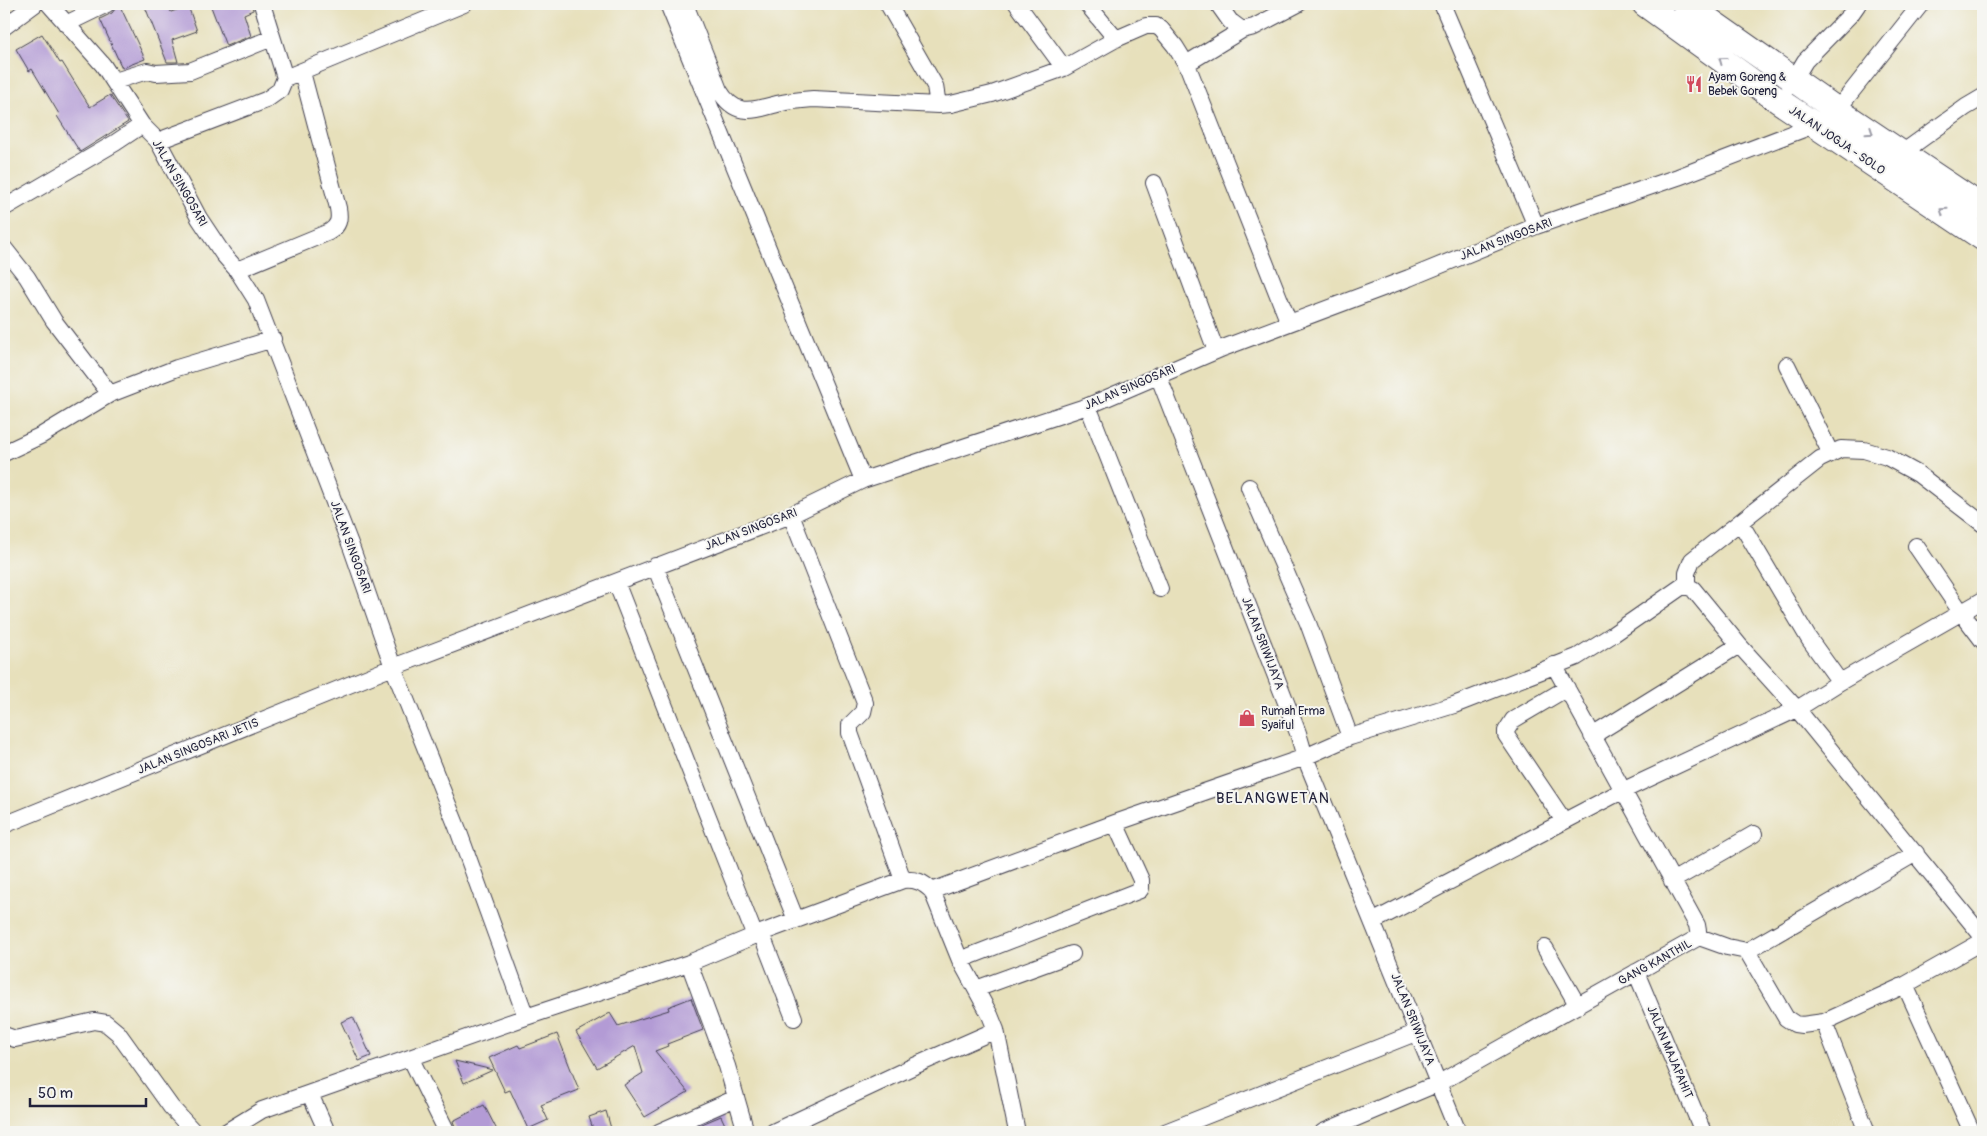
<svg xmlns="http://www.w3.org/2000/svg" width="1987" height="1136" viewBox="0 0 1987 1136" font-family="Pangolin,sans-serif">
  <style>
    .building { fill: #b39bd5 }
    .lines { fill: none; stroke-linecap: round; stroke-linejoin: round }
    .minor-casing { stroke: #403e4e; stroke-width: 18 }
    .highway-casing { stroke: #403e4e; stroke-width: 27 }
    .minor { stroke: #fff; stroke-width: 16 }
    .highway { stroke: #fff; stroke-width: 25 }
    .oneway { stroke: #9c9ca7 }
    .labels { text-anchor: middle; stroke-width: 4; stroke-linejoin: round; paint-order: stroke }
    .poi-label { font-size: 12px; fill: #22223b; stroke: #f6f6f2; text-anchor: start }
    .street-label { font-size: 12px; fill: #22223b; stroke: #f6f6f2 }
    .quarter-label { font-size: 15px; letter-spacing: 1px; fill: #22223b; stroke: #f6f6f2 }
  </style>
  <rect width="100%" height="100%" fill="#f6f6f2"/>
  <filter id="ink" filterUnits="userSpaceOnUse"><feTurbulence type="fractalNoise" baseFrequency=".02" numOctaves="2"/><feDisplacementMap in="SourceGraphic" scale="10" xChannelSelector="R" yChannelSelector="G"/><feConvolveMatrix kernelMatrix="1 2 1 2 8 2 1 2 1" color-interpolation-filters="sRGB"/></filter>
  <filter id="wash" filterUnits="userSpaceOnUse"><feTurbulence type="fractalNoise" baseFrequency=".0096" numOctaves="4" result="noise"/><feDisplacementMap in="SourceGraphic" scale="20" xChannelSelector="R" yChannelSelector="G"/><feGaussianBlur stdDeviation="1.12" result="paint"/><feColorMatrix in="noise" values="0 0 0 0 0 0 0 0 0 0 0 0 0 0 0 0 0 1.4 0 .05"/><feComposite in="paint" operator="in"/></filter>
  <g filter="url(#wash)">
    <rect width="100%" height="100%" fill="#e7e0bb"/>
    <g id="blocks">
      <path class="building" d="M119,4L145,59L122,68L100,19L112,13Z
        M144,4H167L171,12L188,6L197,31L172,40L178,62H167Z
        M210,4H252L253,10L244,14L251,36L226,46Z
        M42,34L60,63L62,62L90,107L110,95L128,122L80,152L57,116L59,114L32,69L29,71L16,49Z
        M691,998L703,1030L667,1044L668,1046L655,1051L688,1092L645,1117L624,1085L643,1073L635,1046L597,1068L576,1032L610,1013L618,1026L669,1010L668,1007Z
        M353,1017L371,1056L359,1061L341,1022Z
        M557,1034L579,1090L541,1105L548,1120L528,1129L510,1090L505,1092L489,1058L518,1045L520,1048Z
        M455,1061L493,1070L464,1083Z
        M484,1105L498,1132H457L453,1121Z
        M606,1111L612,1132H594L589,1117Z
        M721,1116L727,1129L717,1132H683Z"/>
    </g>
  </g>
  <g filter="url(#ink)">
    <use href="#blocks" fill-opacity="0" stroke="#403e4e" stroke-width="1"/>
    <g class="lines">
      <g class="minor-casing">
        <path id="minor" d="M49,4L103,65L142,125L158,141L199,218L223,254L237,270L256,300L352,549L393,667L457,827L526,1017
          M262,4L285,78
          M668,4L863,480
          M685,4L719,90C735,117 751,111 777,104C789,101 800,100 813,99L938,105
          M888,4L935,86L938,105L951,104L992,94L1064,68L1116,39L1146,26H1156L1161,29L1175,46L1188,67L1289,323
          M1017,4L1064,68
          M1087,4L1116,39
          M1218,4L1230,21L1242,30L1254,27L1298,4
          M1442,4L1536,226
          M66,24L107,4
          M4,27L35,4
          M1186,64L1242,30
          M115,81L147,71L156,73L190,71L272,38
          M1790,86L1805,61L1851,14L1858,4
          M1837,110L1921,4
          M158,141L266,100L280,90L285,78L464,4
          M1902,153L1966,107L1983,97
          M1154,183L1216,351
          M4,208L115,143L142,125
          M4,248L27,277L54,321L110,394
          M237,270L329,232C339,226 340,219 338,208L302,72
          M1787,365L1831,454
          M1158,375L1298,733L1305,757L1458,1132
          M1088,406L1160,589
          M4,453L42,435L110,394L177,368L273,339
          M1249,487L1308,623L1350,737
          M791,515L865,703L863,712L850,725V733L903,880
          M1740,522L1809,639L1840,682
          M1916,546L1961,612L1983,641
          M655,566L796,920
          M616,582L755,936
          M1687,586V573L1692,560L1820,459L1841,449L1864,450L1887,457L1918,474L1983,524
          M1554,665L1697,925L1699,937
          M1592,736L1739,645
          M1564,821L1506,735V731L1513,720L1567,688
          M4,825L393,667L791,515L863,480L1088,406L1223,348L1409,278L1536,226L1678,177L1814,125
          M1672,881L1754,834
          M932,891L960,960L990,1015L996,1030L1017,1132
          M1374,921L1622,791L1797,709L1840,682L1983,600
          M761,933L794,1018
          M1545,948L1578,1006
          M1747,951L1786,1018L1795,1024L1802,1025L1824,1022L1905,985L1983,941
          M1747,951L1916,853
          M960,960L1140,890L1141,888V880L1115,823
          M689,963L727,1066L746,1132
          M1636,972L1703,1132
          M1905,985L1972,1132
          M976,989L1072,954
          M1824,1022L1867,1132
          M4,1035L15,1039L94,1021L106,1023L118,1033L171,1107L194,1132
          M411,1059L447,1132
          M310,1094L327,1132
          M226,1132L262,1110L526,1017L689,963L761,933L903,880C916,879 923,882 932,891L1115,823L1305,757L1350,737L1454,705L1577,657L1612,635L1684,585L1693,589L1739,645L1797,709L1983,937
          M659,1132L736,1098
          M773,1132L912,1067L996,1030
          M1165,1132L1418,1032
          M1323,1132L1439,1083L1699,937L1727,947L1747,951"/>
      </g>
      <g class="highway-casing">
        <path id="highway" d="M1645,4L1779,101L1983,238
          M1686,4L1837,110L1983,208"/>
      </g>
      <use href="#minor" class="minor"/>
      <use href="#highway" class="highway"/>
    </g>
    <defs><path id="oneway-chevron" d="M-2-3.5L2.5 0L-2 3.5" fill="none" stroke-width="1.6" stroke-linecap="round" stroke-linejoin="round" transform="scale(1.25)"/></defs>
    <g class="oneway">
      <use href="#oneway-chevron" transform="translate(1722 60) rotate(-144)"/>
      <use href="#oneway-chevron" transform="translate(1870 132) rotate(34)"/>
      <use href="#oneway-chevron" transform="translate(1943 211) rotate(-146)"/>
    </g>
  </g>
  <defs>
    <g id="restaurant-bare" transform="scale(1.35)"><path d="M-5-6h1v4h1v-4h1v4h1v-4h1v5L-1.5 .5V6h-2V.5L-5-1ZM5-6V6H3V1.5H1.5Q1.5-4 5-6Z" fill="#d1495b" stroke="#f6f6f2" stroke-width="2.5" paint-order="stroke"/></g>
    <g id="shop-bare" transform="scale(1.35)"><path d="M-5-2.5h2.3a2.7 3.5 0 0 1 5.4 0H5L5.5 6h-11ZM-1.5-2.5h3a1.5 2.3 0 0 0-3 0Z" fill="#d1495b" stroke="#f6f6f2" stroke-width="2.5" paint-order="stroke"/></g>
  </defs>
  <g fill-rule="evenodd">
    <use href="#restaurant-bare" x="1694" y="84"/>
    <use href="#shop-bare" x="1247" y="718"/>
  </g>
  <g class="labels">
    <g class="poi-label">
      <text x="1708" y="81">Ayam Goreng &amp;<tspan x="1708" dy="14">Bebek Goreng</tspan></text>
      <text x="1261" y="715">Rumah Erma<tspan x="1261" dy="14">Syaiful</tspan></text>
    </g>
    <g class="street-label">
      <text transform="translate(1837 140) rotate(34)" y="4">JALAN JOGJA - SOLO</text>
      <text transform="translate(180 183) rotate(60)" y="4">JALAN SINGOSARI</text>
      <text transform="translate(1506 239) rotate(-21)" y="4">JALAN SINGOSARI</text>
      <text transform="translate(1130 387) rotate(-23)" y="4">JALAN SINGOSARI</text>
      <text transform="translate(751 529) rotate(-21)" y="4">JALAN SINGOSARI</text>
      <text transform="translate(351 547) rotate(70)" y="4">JALAN SINGOSARI</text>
      <text transform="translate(1263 643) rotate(69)" y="4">JALAN SRIWIJAYA</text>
      <text transform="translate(198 746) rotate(-22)" y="4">JALAN SINGOSARI JETIS</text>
      <text transform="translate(1655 962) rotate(-29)" y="4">GANG KANTHIL</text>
      <text transform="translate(1413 1019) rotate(68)" y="4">JALAN SRIWIJAYA</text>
      <text transform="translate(1670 1052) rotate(67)" y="4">JALAN MAJAPAHIT</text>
    </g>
    <g class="quarter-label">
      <text x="1273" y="803">BELANGWETAN</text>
    </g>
  </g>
  <rect width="1987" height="1136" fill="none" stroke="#f6f6f2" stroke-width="20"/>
  <path d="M30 1098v8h116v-8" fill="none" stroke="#22223b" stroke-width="2.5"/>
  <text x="38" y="1098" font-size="15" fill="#22223b" stroke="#f6f6f2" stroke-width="4" paint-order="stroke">50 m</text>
</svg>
